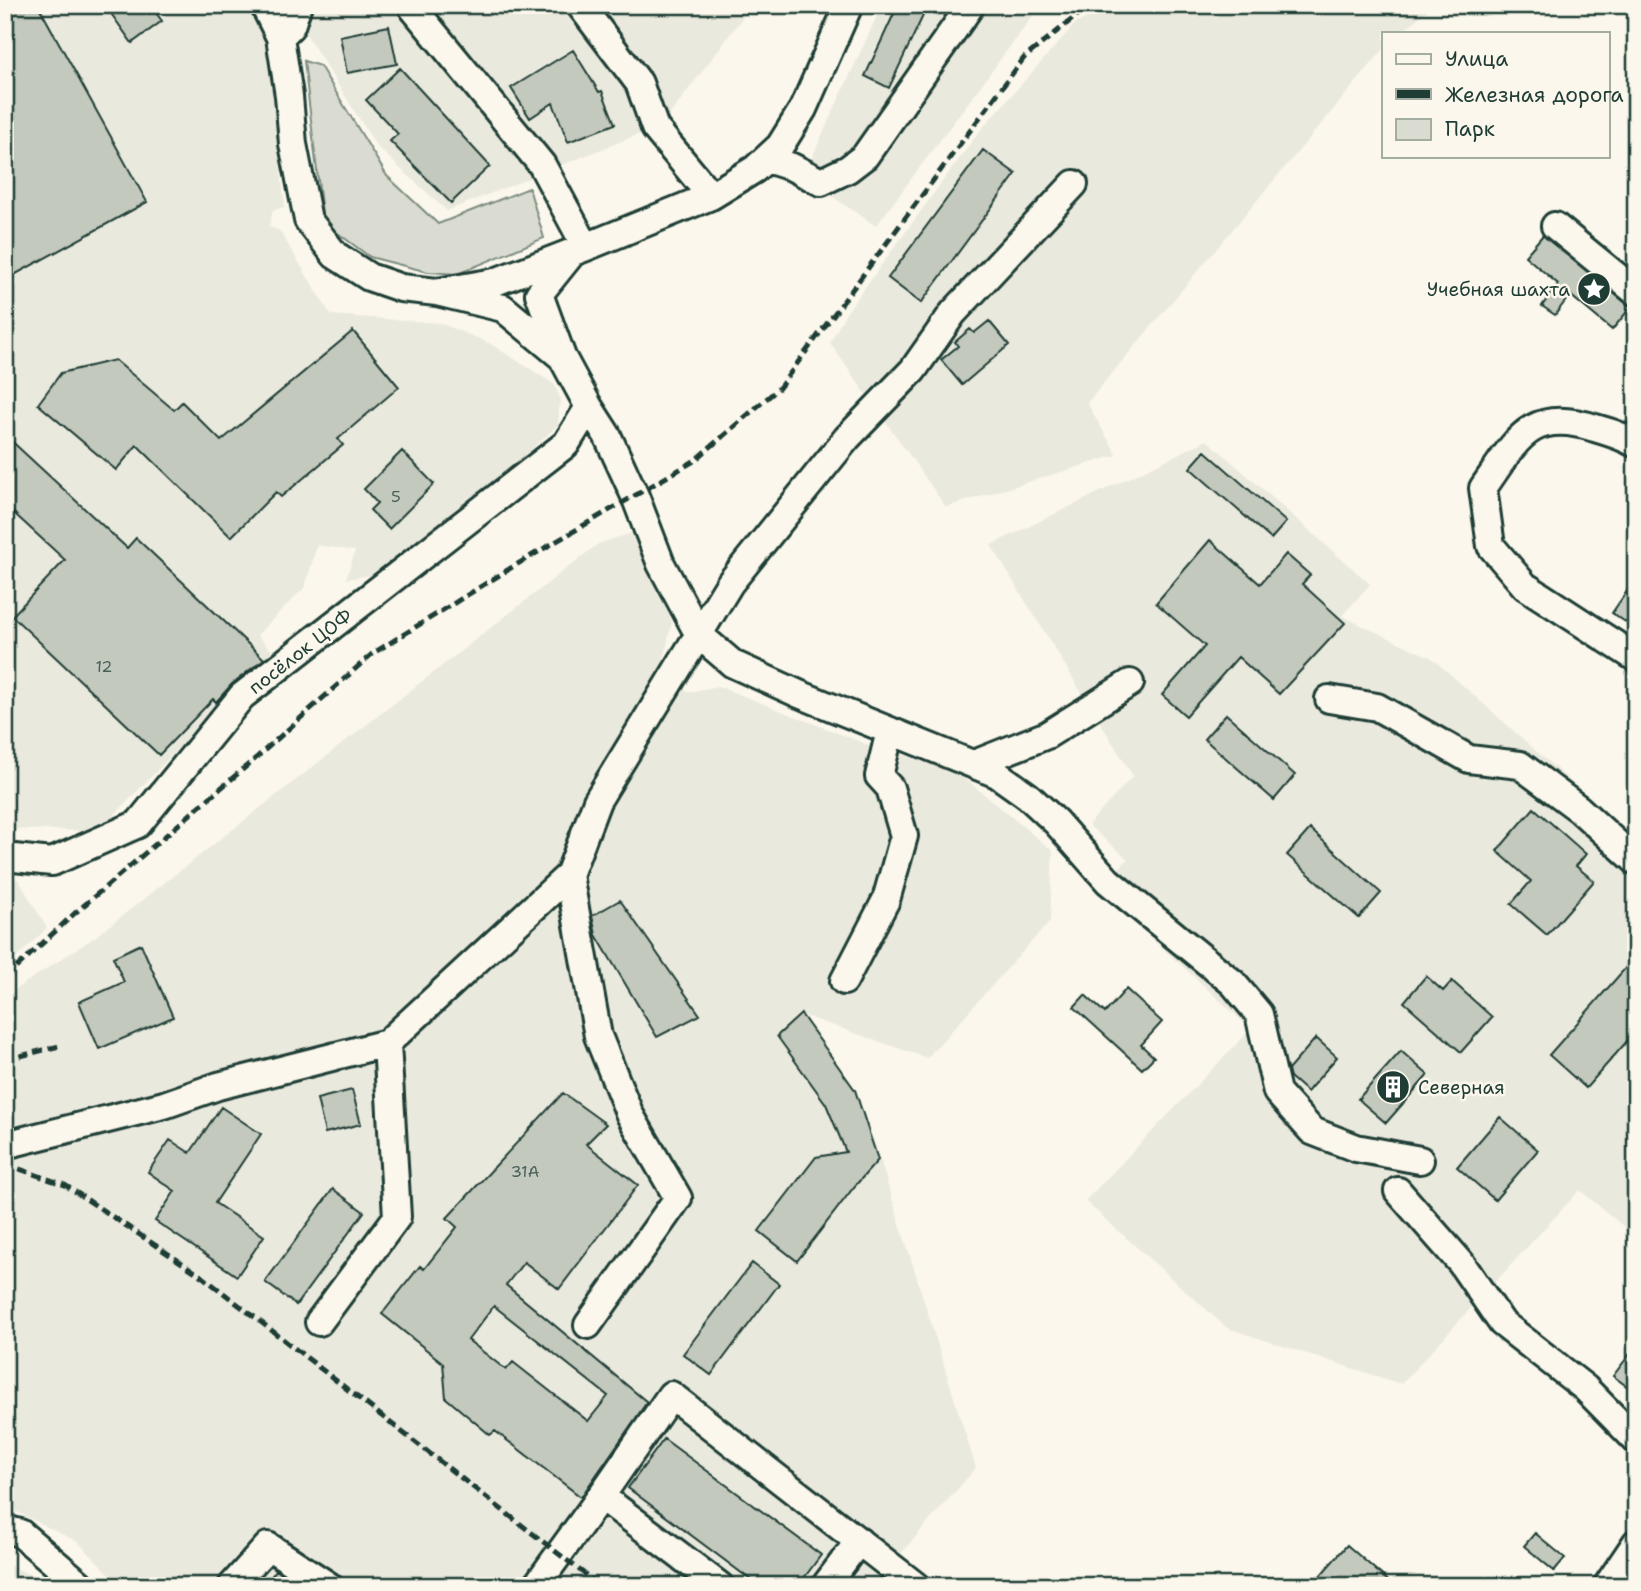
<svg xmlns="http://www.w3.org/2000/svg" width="1641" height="1591" viewBox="0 0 1641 1591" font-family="'Shantell Sans',sans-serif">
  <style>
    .built { fill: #eae9de }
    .green { fill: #dbdcd1; stroke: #7d8c82; stroke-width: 2 }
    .building { fill: #c4c9be; stroke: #1f3d34; stroke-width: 2; fill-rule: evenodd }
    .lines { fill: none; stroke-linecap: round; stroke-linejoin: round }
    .minor-casing { stroke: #1f3d34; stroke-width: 32 }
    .minor { stroke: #fbf7ec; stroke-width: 26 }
    .rail { stroke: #1f3d34; stroke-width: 5; stroke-dasharray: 10 5; stroke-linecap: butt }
    .labels { text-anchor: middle; stroke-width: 5; stroke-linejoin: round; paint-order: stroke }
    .number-label { font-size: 16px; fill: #486056 }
    .poi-label { font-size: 19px; fill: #1f3d34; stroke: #fbf7ec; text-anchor: end }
    .street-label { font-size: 19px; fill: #1f3d34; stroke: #fbf7ec }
  </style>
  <rect width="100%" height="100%" fill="#fbf7ec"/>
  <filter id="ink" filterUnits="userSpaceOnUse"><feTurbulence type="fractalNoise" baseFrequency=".0143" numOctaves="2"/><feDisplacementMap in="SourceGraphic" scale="14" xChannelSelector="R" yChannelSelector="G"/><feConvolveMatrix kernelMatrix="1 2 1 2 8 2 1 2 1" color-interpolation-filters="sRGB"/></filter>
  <g filter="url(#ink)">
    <path class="built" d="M5,5H255L265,28L285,207L273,210L269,227L279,230L331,315L440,323L489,343L554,384L560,398L558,425L484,493L468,499L391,572L346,579L355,551L317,545L305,587L257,635L272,651L99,831L5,829Z
      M315,5H752L662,125L447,211L377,147L301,26Z
      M882,5H1041L876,226L803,177Z
      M1112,5H1433L1401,33H1384V49L1087,403L1117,455L946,507L830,343L844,316L978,133L1075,24Z
      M1207,440L1370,584L1342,616L1432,658L1636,840V1237L1580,1190L1401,1384L1227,1328L1085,1201L1251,1029L1099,890L1128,859L1088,825L1133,776L991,545Z
      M635,532L672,622L660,676L689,692L718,686L881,750L951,767L1053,851L1050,921L927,1058L802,1015L855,1090L878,1153L976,1468L881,1576L893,1586H122L78,1542L5,1506V996L95,937L598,544Z
      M5,878L18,879L47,928L5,969Z
      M5,1564L58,1586H5Z"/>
    <path class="green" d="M304,61L320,66L387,176L438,224L529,188L544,238L457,274L428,272L370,257L323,222Z"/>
    <path class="building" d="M5,5H38L147,202L5,280Z
      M105,5H150L162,21L132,43Z
      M898,5H928L889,88L865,76Z
      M389,26L397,64L347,73L340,36Z
      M573,50L599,92L602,91L615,124L568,142L553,103L530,118L511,88Z
      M400,68L490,166L451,203L390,141L398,134L366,100Z
      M983,150L1016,174L921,303L888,278Z
      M1543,235L1631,307L1612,330L1570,295L1555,315L1542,306L1558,284L1525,256Z
      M989,321L1009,345L962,385L941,360L958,346L955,342L970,329L974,333Z
      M353,331L399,387L338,439L343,445L281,497L276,492L231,537L137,445L116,470L38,404L61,373L115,360L174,410L182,402L221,441Z
      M5,435L127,548L136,538L264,659L232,684L216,702L213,699L159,755L12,616L65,560L5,505Z
      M402,451L434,484L389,529L370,510L377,503L364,489Z
      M1205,451L1286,522L1271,539L1190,468Z
      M1210,540L1260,584L1286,554L1310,575L1302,584L1345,623L1279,694L1238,657L1186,716L1162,695L1205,646L1156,603Z
      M1636,578V629L1612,613Z
      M1226,714L1295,775L1274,800L1204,739Z
      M1534,808L1586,854L1576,866L1594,881L1547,935L1511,904L1531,881L1497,851Z
      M1310,829L1381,893L1359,918L1287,855Z
      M620,900L700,1015L657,1037L596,935L592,916Z
      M141,944L173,1017L99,1049L79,1002L124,982L113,957Z
      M1636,956V1031L1586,1088L1549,1055Z
      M1426,976L1443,991L1452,981L1492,1017L1461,1052L1404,1002Z
      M1126,989L1162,1022L1141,1045L1154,1057L1142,1069L1074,1007L1085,995L1105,1013Z
      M801,1014L855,1090L878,1160L854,1187L797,1261L759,1231L816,1157L846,1152L826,1104L777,1036Z
      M1316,1038L1337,1057L1307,1092L1290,1077L1288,1070Z
      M1401,1051L1428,1075L1386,1123L1358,1099Z
      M352,1090L361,1124L325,1133L317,1099Z
      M563,1093L606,1124L586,1144L638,1185L559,1289L524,1262L506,1285L647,1402L581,1497L495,1431L490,1435L446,1398L443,1363L382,1314L420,1266L424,1269L457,1227L447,1218ZM494,1306L608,1396L588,1421L513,1362L506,1370L468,1340Z
      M221,1107L261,1134L215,1203L264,1236L237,1276L155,1221L175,1191L148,1172L170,1140L190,1153Z
      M1500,1117L1538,1150L1495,1200L1457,1167Z
      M333,1189L364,1212L296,1305L265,1282Z
      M752,1263L779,1284L711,1375L683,1354Z
      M1636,1346V1393L1613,1376Z
      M664,1439L821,1555L798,1586H759L628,1488Z
      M1535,1533L1565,1558L1554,1571L1524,1546Z
      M1347,1545L1394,1586H1311Z
      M276,1570L300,1586H264Z"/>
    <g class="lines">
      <g class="minor-casing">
        <path id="minor" d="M264,5L280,37L289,96L293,144L308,220L335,255L369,277L401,288L437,292L495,282L586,247L711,196L755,169L780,146L803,109L849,5
          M580,5L639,83L655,128L711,196
          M413,8L542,165L586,247
          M280,37L291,26L298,5
          M767,159L792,167L821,182L848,169L865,156L971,5
          M1555,226L1636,292
          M437,292L503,308L562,357L589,407L607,435L635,496L661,564L699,635L733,664L799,694L997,774L1028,796L1056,822L1108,881L1233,983L1259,1014L1277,1092L1312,1131L1356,1148L1420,1160
          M562,357L539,294L572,253
          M1636,444C1623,436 1609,432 1595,428C1529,407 1517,440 1483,488L1491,546L1525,586L1636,658
          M1329,699L1377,707L1469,759L1520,765L1579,809L1636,861
          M974,764L1047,735L1130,683
          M5,857L52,862L138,824L242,696L566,444L589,407
          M569,875L598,1036L630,1115L678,1198L588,1325
          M844,981L886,900L904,836L890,788L879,776L890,731
          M13,1143L164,1105L218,1086L387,1043L569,875L597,801L730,583L847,438L913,370L953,313L1074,184
          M1398,1191L1461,1263L1502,1323L1585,1388L1636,1440
          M319,1322L397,1217L387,1043
          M5,1529L20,1533L82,1586
          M232,1586L268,1546L329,1586
          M536,1586L601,1496
          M720,1586L601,1496L671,1395L916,1586
          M825,1586L859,1541
          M1607,1586L1636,1543"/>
      </g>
      <use href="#minor" class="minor"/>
      <path class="rail" d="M5,978L75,913L256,758L372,654L514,566L694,461L779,388L1024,58L1090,5
        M5,1060L63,1045
        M5,1164L65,1185L203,1277L600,1586"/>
    </g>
  </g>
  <defs>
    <g id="sight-disc" transform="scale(1.75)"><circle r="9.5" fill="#1f3d34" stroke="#fbf7ec"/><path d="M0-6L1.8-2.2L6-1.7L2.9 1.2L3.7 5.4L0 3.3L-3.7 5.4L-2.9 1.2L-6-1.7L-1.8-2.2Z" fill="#fff"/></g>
    <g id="building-disc" transform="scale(1.75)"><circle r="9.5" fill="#1f3d34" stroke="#fbf7ec"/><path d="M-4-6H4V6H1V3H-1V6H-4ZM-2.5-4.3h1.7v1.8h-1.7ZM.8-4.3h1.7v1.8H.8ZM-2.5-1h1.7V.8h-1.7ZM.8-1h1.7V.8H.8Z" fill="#fff"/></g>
  </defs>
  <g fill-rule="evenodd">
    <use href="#sight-disc" x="1594" y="289"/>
    <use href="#building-disc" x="1393" y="1087"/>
  </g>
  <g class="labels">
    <g class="number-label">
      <text x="396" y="502">5</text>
      <text x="104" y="672">12</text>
      <text x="525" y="1177">31А</text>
    </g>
    <g class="poi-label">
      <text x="1570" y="296">Учебная шахта</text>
      <text x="1418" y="1094" text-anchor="start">Северная</text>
    </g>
    <g class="street-label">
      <text transform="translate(300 651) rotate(-38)" y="7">посёлок ЦОФ</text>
    </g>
  </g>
  <rect width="1641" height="1591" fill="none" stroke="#fbf7ec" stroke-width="28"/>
  <rect x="14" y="14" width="1613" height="1563" fill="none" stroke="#1f3d34" stroke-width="2.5" filter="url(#ink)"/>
  <rect x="1382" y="32" width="228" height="126" fill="#fbf7ec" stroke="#a3ada2" stroke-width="2"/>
  <rect x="1396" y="54" width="35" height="10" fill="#fbf7ec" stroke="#a3ada2" stroke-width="2"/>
  <text x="1445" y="66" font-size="21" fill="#1f3d34">Улица</text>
  <rect x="1396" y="89" width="35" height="10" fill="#1f3d34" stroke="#a3ada2" stroke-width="2"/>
  <text x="1445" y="102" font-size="21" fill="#1f3d34">Железная дорога</text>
  <rect x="1396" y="119" width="35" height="21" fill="#dbdcd1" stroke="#a3ada2" stroke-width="2"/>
  <text x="1445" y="136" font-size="21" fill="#1f3d34">Парк</text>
</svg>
